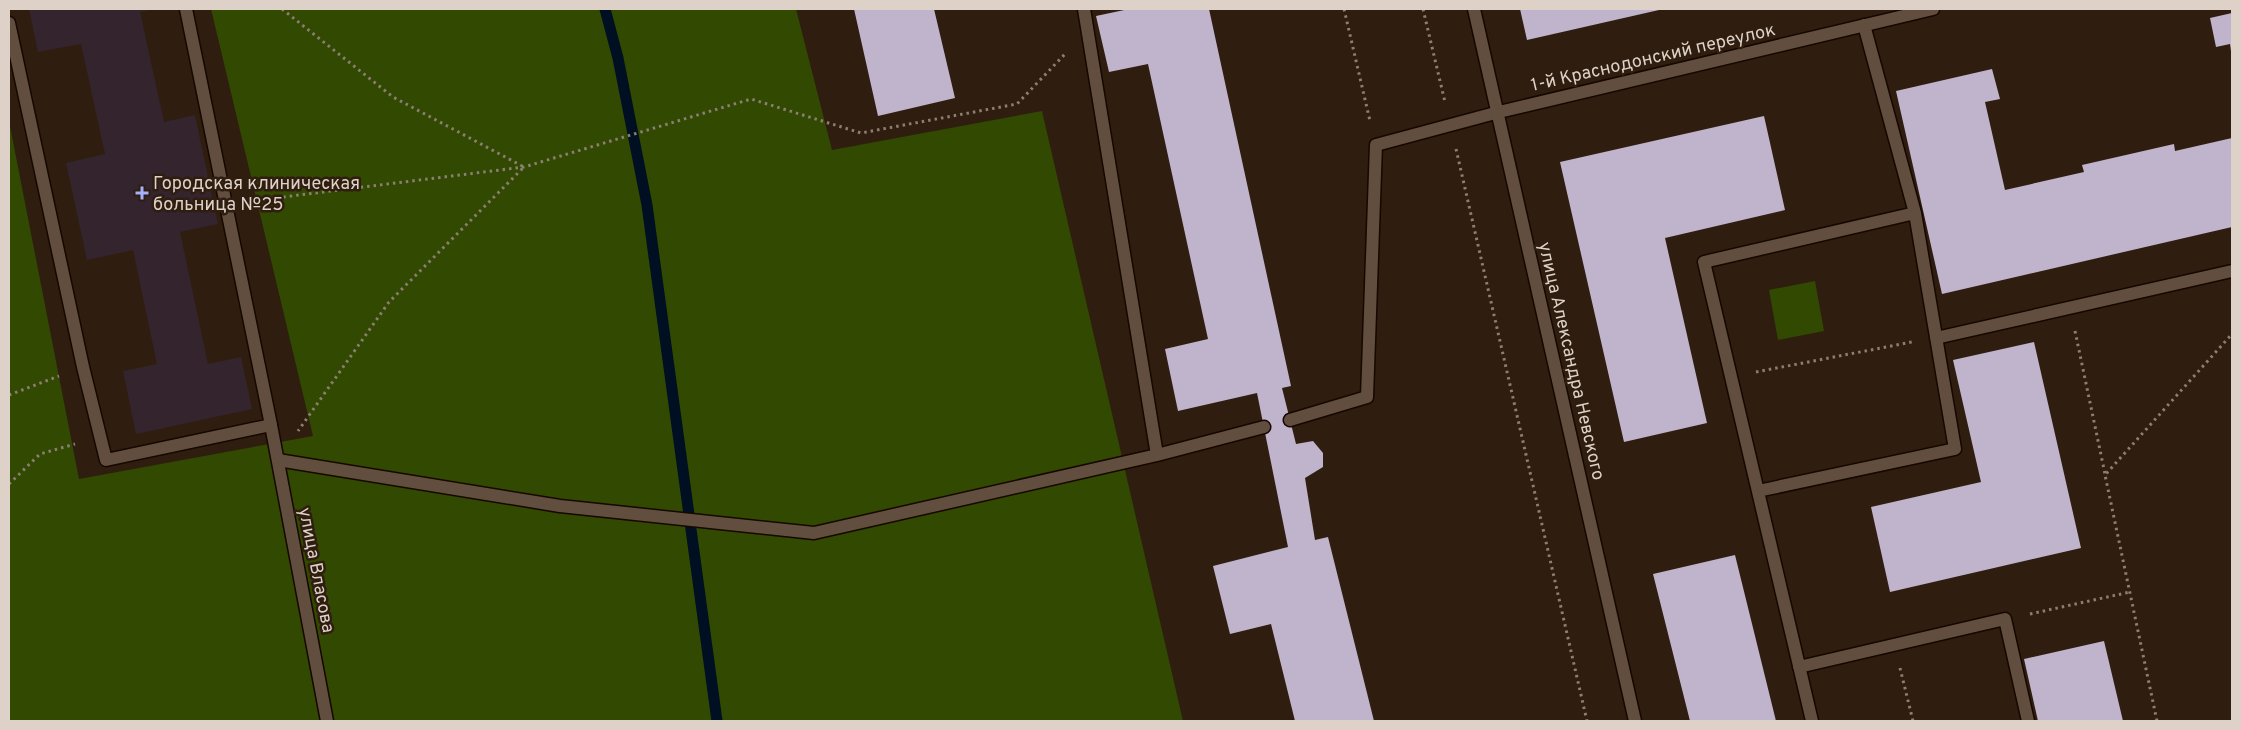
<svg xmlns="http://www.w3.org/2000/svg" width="2241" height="730" viewBox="0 0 2241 730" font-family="Overpass,sans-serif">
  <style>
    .medical { fill: #33242e }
    .green { fill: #314900 }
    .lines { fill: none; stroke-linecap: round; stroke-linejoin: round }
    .stream { stroke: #000f21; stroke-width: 11 }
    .building { fill: #c0b3cc }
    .service-casing { stroke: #160700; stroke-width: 15 }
    .minor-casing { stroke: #160700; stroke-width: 15 }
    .path { stroke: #8d7e73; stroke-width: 3; stroke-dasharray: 2.5 4; stroke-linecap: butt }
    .service { stroke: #624e3e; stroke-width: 12 }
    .minor { stroke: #624e3e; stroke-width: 12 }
    .poi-dot { fill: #a6b1fc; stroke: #2f1e0f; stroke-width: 2 }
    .labels { text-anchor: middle; stroke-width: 5; stroke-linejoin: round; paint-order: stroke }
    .street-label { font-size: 18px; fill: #ddd1c8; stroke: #2f1e0f }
    .poi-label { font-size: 18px; fill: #ddd1c8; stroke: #2f1e0f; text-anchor: start }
  </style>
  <rect width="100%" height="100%" fill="#2f1e0f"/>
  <path class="medical" d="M29,9H155L140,12L164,122L195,115L218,224L180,232L208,364L241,357L252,409L136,434L123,371L157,364L133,250L87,260L66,163L105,154L81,44L38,52Z"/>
  <path class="green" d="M211,9H796L832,150L1042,111L1183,721H9V121L79,479L313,436Z
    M1815,281L1824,331L1778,340L1769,290Z"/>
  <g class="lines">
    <path class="stream" d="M605,9L618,58L647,205L717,721"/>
  </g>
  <path class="building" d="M854,9H934L955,98L878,116Z
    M1129,9H1209L1291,386L1282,388L1296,444L1313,441L1323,453V467L1305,478L1315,540L1328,537L1374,721H1295L1271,624L1230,634L1213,566L1288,547L1257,393L1178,411L1165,349L1208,339L1148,64L1109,72L1096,16Z
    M1520,9H1659V10L1527,40Z
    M2232,13V51H2231L2230,44L2216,47L2210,18Z
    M1992,69L2000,99L1985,102L2005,190L2084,172L2082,165L2174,144L2175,151L2232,138V227L1942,294L1896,91Z
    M1764,116L1785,210L1665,238L1707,423L1624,442L1560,162Z
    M2034,342L2081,548L1890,592L1871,507L1981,482L1953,360Z
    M1735,555L1776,721H1690L1653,574Z
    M2104,641L2123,721H2038L2024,659Z"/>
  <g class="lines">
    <g class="service-casing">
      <path id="service" d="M9,23L83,367L106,460L271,425L186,9
        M1936,338L2232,271
        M1290,420L1367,397L1376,145L1499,112
        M1157,455L1264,427
        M278,460L560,506L814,533L1157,455L1084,9
        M1758,491L1955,449L1915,213
        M1799,667L2005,619L2028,721
        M1812,721L1704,262L1915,213L1864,25"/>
    </g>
    <g class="minor-casing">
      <path id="minor" d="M1474,9L1635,721
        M1499,112L1933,9
        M271,425L327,721"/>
    </g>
    <path class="path" d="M282,9L393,97L524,167L389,302L298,431
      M1344,9L1370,121
      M1423,9L1445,102
      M1456,149L1587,721
      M251,201L524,167L751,99L861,133L1017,104L1066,53
      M2075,331L2105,474
      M1756,372L1912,342
      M9,395L59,376
      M9,484L40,454L75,444
      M2030,614L2130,592
      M1900,668L1913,721
      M2157,721L2105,475L2232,334"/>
    <use href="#service" class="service"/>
    <use href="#minor" class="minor"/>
  </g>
  <path class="poi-dot" d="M139.5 185.5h5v5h5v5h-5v5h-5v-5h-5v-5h5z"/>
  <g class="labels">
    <g class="street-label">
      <text transform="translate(1653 57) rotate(-13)" y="6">1-й Краснодонский переулок</text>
      <text transform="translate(1572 361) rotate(77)" y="6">улица Александра Невского</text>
      <text transform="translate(317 570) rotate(79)" y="6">улица Власова</text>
    </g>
    <g class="poi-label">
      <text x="153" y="189">Городская клиническая<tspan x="153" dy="21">больница №25</tspan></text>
    </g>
  </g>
  <rect width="2241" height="730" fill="none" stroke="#ddd1c8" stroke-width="20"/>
</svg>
